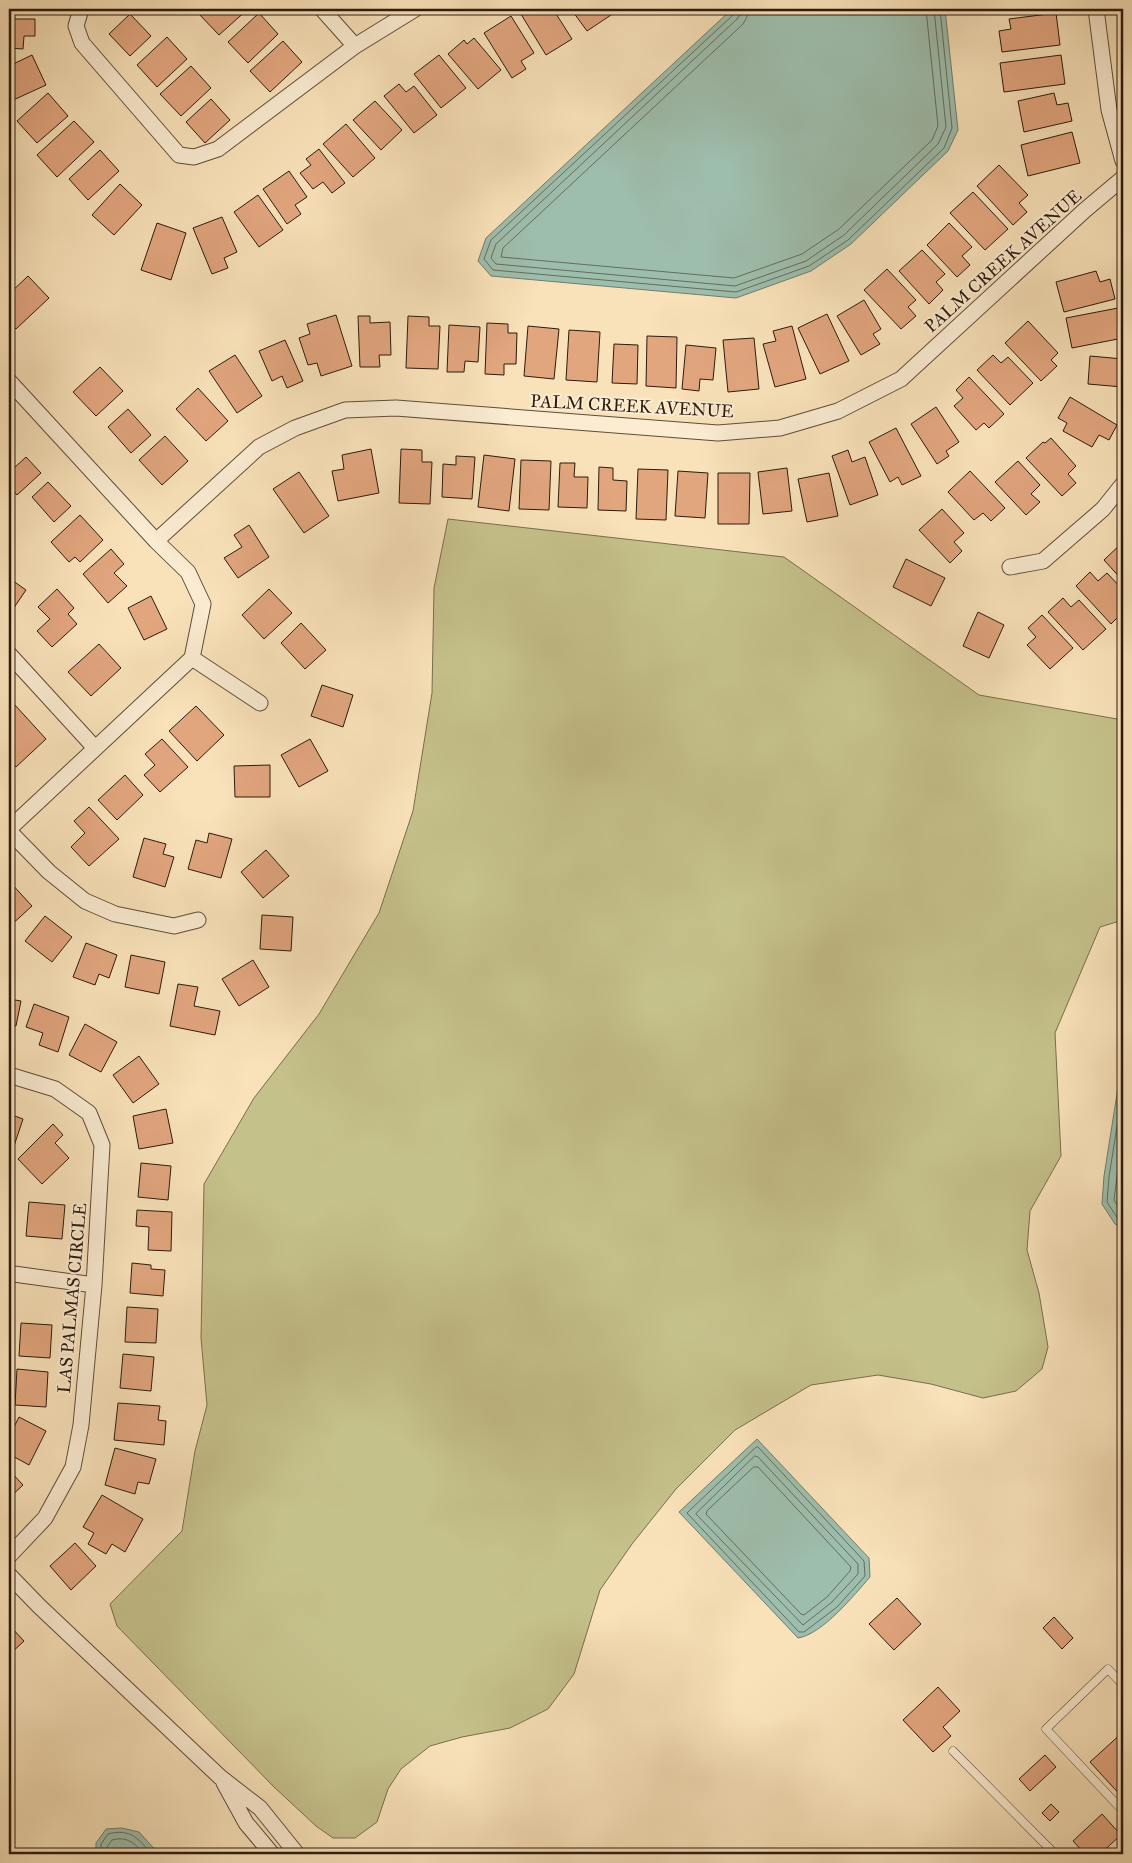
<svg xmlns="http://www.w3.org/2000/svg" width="1132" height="1863" viewBox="0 0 1132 1863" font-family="'IM FELL Great Primer',serif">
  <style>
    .green { fill: #c5c18b; stroke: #786e4c }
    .water { fill: #9ebead; stroke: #707c6d }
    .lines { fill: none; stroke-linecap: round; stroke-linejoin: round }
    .shore { stroke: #656c5d; stroke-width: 1 }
    .building { fill: #e2a67f; stroke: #2c1a0d }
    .service-casing { stroke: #5f4c38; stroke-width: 9 }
    .minor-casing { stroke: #5f4c38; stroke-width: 17 }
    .service { stroke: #fbecd2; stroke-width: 8 }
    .minor { stroke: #fbecd2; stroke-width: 15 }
    .labels { text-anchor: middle; stroke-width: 4; stroke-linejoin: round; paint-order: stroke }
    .street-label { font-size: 18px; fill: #2c1a0d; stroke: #fbecd2 }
  </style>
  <rect width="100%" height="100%" fill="#f9e2ba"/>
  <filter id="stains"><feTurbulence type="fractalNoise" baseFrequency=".004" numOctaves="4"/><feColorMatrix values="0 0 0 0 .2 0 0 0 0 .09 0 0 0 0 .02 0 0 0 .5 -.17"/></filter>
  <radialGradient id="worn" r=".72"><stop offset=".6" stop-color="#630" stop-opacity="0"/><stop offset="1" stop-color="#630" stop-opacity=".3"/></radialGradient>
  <path class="green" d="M448,519L784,557L979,695L1123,720V920L1100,927L1055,1033L1061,1156L1030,1211L1027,1250L1039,1293L1048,1347L1042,1369L1016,1391L983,1398L931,1384L878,1375L811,1385L735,1430L676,1489L632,1544L600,1590L574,1674L548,1709L510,1728L462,1737L430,1746L401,1769L388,1789L377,1822L355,1838H333L316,1826L274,1787L117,1626L110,1604L182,1531L195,1451L207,1405L201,1338L204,1184L254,1098L319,1014L379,913L413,811L432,693L434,588Z"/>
  <path class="water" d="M732,9H945L958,130L948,151L851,244L811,271L736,298L491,276L478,261L486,238Z
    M1123,1056V1228L1115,1224L1102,1204L1104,1176Z
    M757,1439L869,1558L870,1577C854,1595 823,1634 798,1638L679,1512Z
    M122,1828L139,1832L159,1854H96V1843L106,1829Z"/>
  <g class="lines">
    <path class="shore" d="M735,9L733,15L491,240L484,259L493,270L736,292L809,266L848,240L944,148L952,128L940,9
      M741,9L740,15L737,19L496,244L491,258L496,264L735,286L806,261L844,235L938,144L946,127L934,9
      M748,9L747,17L743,24L503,248L501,257L734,278L802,254L839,229L932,140L938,126L926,9
      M1123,1088L1109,1177L1107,1202L1118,1219L1123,1222
      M1123,1128L1114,1200L1123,1215
      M758,1447L864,1561L865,1576L837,1607L804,1632H799L687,1513L755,1448Z
      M755,1456L758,1457L858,1564V1574L832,1602L803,1625L696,1514Z
      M754,1467H758L851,1567L850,1571L827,1597L804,1615L801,1614L706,1514L707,1511Z
      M101,1854V1844L108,1834C131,1828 138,1839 152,1854
      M107,1854V1847L112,1840C128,1836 134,1843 144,1854"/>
  </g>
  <path class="building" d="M203,9H248L219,35L198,13Z
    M523,9H553L572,39L546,55L519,11Z
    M571,9H607L611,15L587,31Z
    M259,13L278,34L248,63L228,42Z
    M1056,13L1060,45L1002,52L999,31L1011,29L1009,19Z
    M130,14L151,36L130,56L109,34Z
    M511,16L534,53L521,61L526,69L512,78L484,33Z
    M9,19H35V36H24L23,49L9,48Z
    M167,37L187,59L157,87L137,65Z
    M474,38L501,70L478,89L448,54L464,40L467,44Z
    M283,41L302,62L270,92L250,71Z
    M32,55L46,85L9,102V66Z
    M439,55L466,88L441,108L414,74Z
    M1061,55L1065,84L1004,92L1000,63Z
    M191,66L211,88L181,116L160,94Z
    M399,84L406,92L414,86L437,115L414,133L384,96Z
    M48,93L68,116L37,143L17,121Z
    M1054,93L1057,105L1068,103L1072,121L1024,132L1018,101Z
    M211,99L230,120L205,143L186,122Z
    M375,101L402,130L381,150L353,120Z
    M74,121L94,142L57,177L37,155Z
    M346,124L375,158L353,177L323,144Z
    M1072,132L1080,163L1028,176L1021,145Z
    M319,149L345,183L332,193L323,182L313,189L300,173L311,165L306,159Z
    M100,150L119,171L88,200L69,179Z
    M999,165L1028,195L1019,203L1027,212L1013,225L977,186Z
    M289,171L307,197L295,205L301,214L287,224L263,189Z
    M120,184L142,205L114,235L92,215Z
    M973,192L1008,229L985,250L950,213Z
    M258,195L283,230L259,247L234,212Z
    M222,217L237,252L224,258L228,268L212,274L193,228Z
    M157,223L186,233L171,280L141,270Z
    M949,223L972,247L962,256L970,265L957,277L927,245Z
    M922,250L945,274L936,282L943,290L929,304L899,271Z
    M887,269L916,300L908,307L916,316L901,329L864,290Z
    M1096,271L1100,282L1110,279L1115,299L1064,312L1056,282Z
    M28,276L49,298L16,329L9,321V294Z
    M864,300L881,329L873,334L880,344L861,355L837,316Z
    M1118,308L1123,338L1072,348L1066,318Z
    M827,314L849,361L820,374L798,328Z
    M336,315L352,366L321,376L317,363L308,365L299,338L310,334L307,324Z
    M358,316H370V323L390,322L391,355H379L380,367H360Z
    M408,316L429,317V326H440L438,369L406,368Z
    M1028,321L1058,353L1051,360L1057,366L1041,381L1005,343Z
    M487,323L508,324V333H517L516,364H504V375L485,374Z
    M449,325L480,327L478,362L465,361L464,372H447Z
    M528,326L559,329L554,379L524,376Z
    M792,326L806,379L775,387L763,344L776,341L773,331Z
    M569,330L600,332L597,382L566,380Z
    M647,336L677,337L676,388L646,386Z
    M754,338L759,389L728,392L723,340Z
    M285,340L303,381L287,388L282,376L272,381L259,351Z
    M614,344L638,345L637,384L612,383Z
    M686,345L716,348L713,380L700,379L699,391L682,389Z
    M235,355L262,396L237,413L209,371Z
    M993,355L1001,363L1008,357L1033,383L1010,405L977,370Z
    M1090,356L1123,359V387L1088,384Z
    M100,367L123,391L96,416L73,392Z
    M969,377L1004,414L989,428L984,423L976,430L954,406L963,398L956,390Z
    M198,388L228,421L206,441L176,409Z
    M1070,397L1117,425L1109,440L1099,435L1092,447L1063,431L1067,423L1058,418Z
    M936,407L959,442L946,451L949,456L937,464L911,424Z
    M128,409L151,435L131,453L108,427Z
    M896,428L921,476L902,485L898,477L890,482L869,442Z
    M165,436L188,461L162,485L139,460Z
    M1051,438L1076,466L1068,474L1076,483L1062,496L1026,458L1043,442L1045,443Z
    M371,449L379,493L338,501L332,471L344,469L342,455Z
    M401,449L422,450V462H432L430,504L399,503Z
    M848,450L852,462L865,457L878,495L850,505L832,456Z
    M484,455L515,459L509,511L478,507Z
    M456,456L475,457L472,499L442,497L443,464L456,465Z
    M26,457L41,473L17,495L10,487L9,489V462L14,468Z
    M521,460L551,461L549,510L519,509Z
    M1018,461L1040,485L1031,494L1040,502L1026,515L995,482Z
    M560,463H575L574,477H588L587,508L558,507Z
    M599,467L613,468V480L627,481L626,511L598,510Z
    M787,468L792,511L763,514L758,472Z
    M638,469L668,470L666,520L636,519Z
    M678,471L708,473L705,518L675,516Z
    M970,471L1005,508L991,521L983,513L974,520L948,492Z
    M299,472L329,516L304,533L273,489Z
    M718,473H750L749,524H718Z
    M829,473L838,516L807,522L798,479Z
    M48,482L71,506L54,522L32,497Z
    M942,509L964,533L954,542L962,551L950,563L919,530Z
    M80,515L103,540L80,562L75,557L69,562L51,542Z
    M249,525L269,557L238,578L224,558L242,547L234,535Z
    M1123,542V581L1104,560Z
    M111,549L124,564L114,573L127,586L108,603L83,574Z
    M906,559L945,578L931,606L893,587Z
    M1090,572L1098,581L1107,573L1123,590V600L1120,603L1123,607V612L1111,624L1076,586Z
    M9,578L26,590L9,615Z
    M57,589L74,608L68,614L77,624L52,647L37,631L50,619L38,607Z
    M269,589L292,613L264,639L242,615Z
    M151,596L167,629L144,640L128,608Z
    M1063,598L1071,607L1079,600L1106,629L1083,650L1048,612Z
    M978,612L1004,625L989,658L963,646Z
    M1042,615L1073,648L1050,669L1027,645L1036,637L1028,628Z
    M301,623L326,650L305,669L281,643Z
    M99,644L121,668L91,696L68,672Z
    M322,685L353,695L343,727L311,716Z
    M14,704L46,739L16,767L9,759V708Z
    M196,706L224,735L197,761L169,731Z
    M162,739L188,767L160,792L144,775L155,765L145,754Z
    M310,739L328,771L299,787L281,755Z
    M270,765V797H235L234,766Z
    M125,775L143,795L117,820L98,800Z
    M89,807L119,839L89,866L71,847L85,833L74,821Z
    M209,833L232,839L221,878L188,869L196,840L207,843Z
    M144,838L166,844L163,854L174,857L165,887L133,877Z
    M266,850L289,876L263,898L241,872Z
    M9,881L32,906L9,927Z
    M262,915L293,917L291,951L260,949Z
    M45,916L72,937L52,962L25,941Z
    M86,943L117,955L109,978L99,974L95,985L73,977Z
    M131,955L165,962L159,994L125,987Z
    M253,960L269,987L239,1006L222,979Z
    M178,984L198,987L194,1006L220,1011L215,1035L170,1026Z
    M9,999L21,1001L16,1026L9,1025Z
    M34,1004L69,1017L58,1052L39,1045L43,1033L26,1027Z
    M85,1024L117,1042L101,1072L69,1055Z
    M139,1056L159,1084L133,1103L113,1075Z
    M166,1109L173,1143L139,1149L133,1116Z
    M9,1114L23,1119L14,1146L9,1145Z
    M53,1124L63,1135L55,1143L69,1158L42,1184L18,1159Z
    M141,1163L171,1166L168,1200L138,1197Z
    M29,1202L65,1205L62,1239L26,1236Z
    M137,1210L172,1212L171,1251L148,1250L149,1227L136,1226Z
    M132,1263L151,1265V1269L165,1270L163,1296L130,1293Z
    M127,1307L158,1309L156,1343L125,1342Z
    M21,1323L52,1325L50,1358L19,1356Z
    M123,1354L154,1357L151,1391L120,1388Z
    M17,1369L48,1372L46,1407L15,1405Z
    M118,1403L160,1406L158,1420L166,1421L164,1445L114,1440Z
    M19,1417L46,1431L29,1465L9,1454V1437Z
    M115,1448L156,1459L149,1484L138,1482L135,1494L105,1485Z
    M9,1470L23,1485L9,1498Z
    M102,1495L143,1519L125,1552L112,1544L106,1554L88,1544L94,1533L83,1527Z
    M75,1543L96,1566L71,1590L50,1566Z
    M897,1598L921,1624L894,1650L869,1624Z
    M1054,1617L1073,1638L1062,1649L1043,1628Z
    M9,1625L24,1641L9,1655Z
    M938,1687L960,1711L943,1727L951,1736L933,1752L903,1720Z
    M1123,1732V1798L1090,1762Z
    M1045,1755L1056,1767L1030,1791L1019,1779Z
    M1051,1804L1059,1812L1050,1821L1042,1813Z
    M1102,1814L1121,1835L1100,1854H1085L1073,1841Z"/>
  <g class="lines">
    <g class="service-casing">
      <path id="service" d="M1123,1685L1108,1669L1046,1729L1123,1811
        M953,1751L1055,1854"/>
    </g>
    <g class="minor-casing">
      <path id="minor" d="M81,9L76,26L82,43L179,155L194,157L218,149L355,46L415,9
        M322,9L355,46
        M1096,9L1109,110L1123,161
        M9,381L156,541L188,572L203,604L192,658L9,829
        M156,541L259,447L295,428L345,410L396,408L718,433L780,428L838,411L901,379L1085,210L1123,178
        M1010,567L1043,561L1103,509L1123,484
        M9,654L95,748
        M192,658L260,703
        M9,831L49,872L85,901L115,914L174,926L198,920
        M9,1075L55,1089L89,1113L102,1145L94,1285L81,1425L73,1467L45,1518L9,1556
        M14,1274L94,1285
        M9,1575L39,1606L220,1777L260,1808L297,1854
        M224,1783L246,1823L272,1854"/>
    </g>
    <use href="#service" class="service"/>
    <use href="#minor" class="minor"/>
  </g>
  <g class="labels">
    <g class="street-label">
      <text transform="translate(1003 261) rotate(-42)" y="6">PALM CREEK AVENUE</text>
      <text transform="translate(632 406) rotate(3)" y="6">PALM CREEK AVENUE</text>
      <text transform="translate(72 1298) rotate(-85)" y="6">LAS PALMAS CIRCLE</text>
    </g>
  </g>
  <rect width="1132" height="1863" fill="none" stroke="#f9e2ba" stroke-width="30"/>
  <rect x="10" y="10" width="1112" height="1843" fill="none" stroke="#2c1a0d" stroke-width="2.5"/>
  <rect x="15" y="15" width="1102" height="1833" fill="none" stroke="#2c1a0d"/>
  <rect width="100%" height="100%" filter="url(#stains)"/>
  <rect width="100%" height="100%" fill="url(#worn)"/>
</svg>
